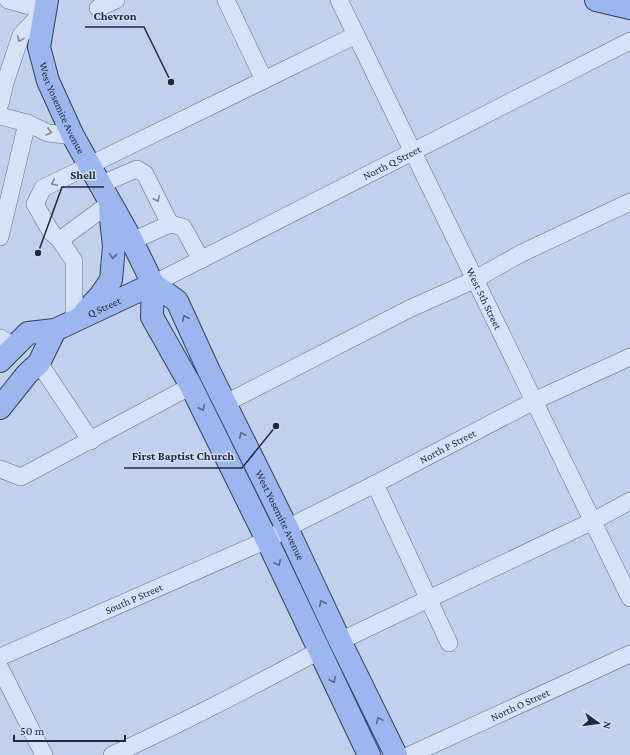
<svg xmlns="http://www.w3.org/2000/svg" width="630" height="755" viewBox="0 0 630 755" font-family="'Crimson Pro',serif">
  <style>
    .lines { fill: none; stroke-linecap: round; stroke-linejoin: round }
    .minor-casing { stroke: #5a6f87; stroke-width: 18 }
    .major-casing { stroke: #2e4355; stroke-width: 24 }
    .minor { stroke: #d7e1f8; stroke-width: 17 }
    .major { stroke: #9cb6f0; stroke-width: 22 }
    .oneway { stroke: #7a8698 }
    .oneway2 { stroke: #576a8b }
    .labels { text-anchor: middle; stroke-width: 3; stroke-linejoin: round; paint-order: stroke }
    .street-label { font-size: 11px; fill: #1e2b38; stroke: #d3ddf5 }
    .leader { fill: none; stroke: #1e2b38; stroke-width: 1.5 }
    .callout-dot { fill: #1e2b38; stroke: #d3ddf5; stroke-width: 1.5 }
    .callout-label { font-size: 12px; text-anchor: middle; font-weight: bold; fill: #1e2b38; stroke: #d3ddf5; stroke-width: 3; stroke-linejoin: round; paint-order: stroke }
  </style>
  <rect width="100%" height="100%" fill="#c3d0ed"/>
  <g class="lines">
    <g class="minor-casing">
      <g id="minor">
        <path d="M226,0L264,80"/>
        <path id="s1" d="M339,0L630,598"/>
        <path d="M98,8L116,0"/>
        <path d="M0,104L5,83L21,35L45,10L8,0"/>
        <path d="M0,116L27,123L48,133L73,136"/>
        <path d="M99,185L137,169L145,174L170,224"/>
        <path d="M0,237L27,123"/>
        <path d="M60,240L110,203"/>
        <path d="M132,241L170,224L183,227L201,260"/>
        <path id="s2" d="M153,284L630,41"/>
        <path d="M74,322V261L60,240L51,232L35,204L43,188L356,35"/>
        <path d="M0,338L14,346"/>
        <path d="M39,363L91,441"/>
        <path d="M226,403L409,309L474,280L520,254L630,202"/>
        <path d="M0,469L21,477L191,386"/>
        <path d="M375,484L449,643"/>
        <path d="M340,641L593,521L630,501"/>
        <path id="s3" d="M0,657L267,540L287,528L375,484L534,401L630,357"/>
        <path d="M0,668L44,755"/>
        <path d="M112,755C183,723 251,687 319,651"/>
        <path id="s4" d="M410,755L630,654"/>
      </g>
    </g>
    <g class="major-casing">
      <g id="major">
        <path id="s5" d="M47,0L39,47L48,81L73,136L132,241L153,284L152,317L191,386L267,540L369,755"/>
        <path d="M596,0L630,8"/>
        <path id="s6" d="M153,284L177,301L209,371L287,528L340,641L396,755"/>
        <path d="M85,312L100,296L111,280L114,246L110,210"/>
        <path id="s7" d="M0,361L28,333L55,330L153,284"/>
        <path d="M0,408L27,374L39,363L55,330"/>
      </g>
    </g>
    <use href="#minor" class="minor"/>
    <use href="#major" class="major"/>
  </g>
  <defs><path id="oneway-chevron" d="M-2-3.5L2.5 0L-2 3.5" fill="none" stroke-width="1.6" stroke-linecap="round" stroke-linejoin="round"/></defs>
  <g class="oneway">
    <use href="#oneway-chevron" transform="translate(20 39) rotate(114)"/>
    <use href="#oneway-chevron" transform="translate(49 132) rotate(15)"/>
    <use href="#oneway-chevron" transform="translate(54 183) rotate(154)"/>
    <use href="#oneway-chevron" transform="translate(157 199) rotate(64)"/>
  </g>
  <g class="oneway2">
    <use href="#oneway-chevron" transform="translate(113 256) rotate(94)"/>
    <use href="#oneway-chevron" transform="translate(185 318) rotate(-115)"/>
    <use href="#oneway-chevron" transform="translate(202 408) rotate(64)"/>
    <use href="#oneway-chevron" transform="translate(242 435) rotate(-116)"/>
    <use href="#oneway-chevron" transform="translate(278 563) rotate(65)"/>
    <use href="#oneway-chevron" transform="translate(322 603) rotate(-115)"/>
    <use href="#oneway-chevron" transform="translate(333 680) rotate(64)"/>
    <use href="#oneway-chevron" transform="translate(379 720) rotate(-116)"/>
  </g>
  <g class="labels">
    <g class="street-label">
      <text dy="4" stroke="none"><textPath href="#s5" startOffset="113">West Yosemite Avenue</textPath></text>
      <text dy="4" stroke="none"><textPath href="#s2" startOffset="268">North Q Street</textPath></text>
      <text dy="4" stroke="none"><textPath href="#s1" startOffset="332">West 5th Street</textPath></text>
      <text dy="4" stroke="none"><textPath href="#s7" startOffset="121">Q Street</textPath></text>
      <text dy="4" stroke="none"><textPath href="#s3" startOffset="495">North P Street</textPath></text>
      <text dy="4" stroke="none"><textPath href="#s6" startOffset="267">West Yosemite Avenue</textPath></text>
      <text dy="4" stroke="none"><textPath href="#s3" startOffset="146">South P Street</textPath></text>
      <text dy="4" stroke="none"><textPath href="#s4" startOffset="121">North O Street</textPath></text>
    </g>
  </g>
  <path class="leader" d="M171 82L144 27H85M38 253L62 187H104M276 426L242 468H124"/>
  <g class="callout-dot">
    <circle cx="171" cy="82" r="4"/>
    <circle cx="38" cy="253" r="4"/>
    <circle cx="276" cy="426" r="4"/>
  </g>
  <g class="callout-label">
    <text x="115" y="20">Chevron</text>
    <text x="83" y="179">Shell</text>
    <text x="183" y="460">First Baptist Church</text>
  </g>
  <g transform="translate(598 723) rotate(104)" stroke="#d3ddf5" stroke-width="3" paint-order="stroke">
  <path d="M0-3L7 15L0 10L-7 15Z" fill="#1e2b38"/>
  <text y="-6" font-size="11" font-weight="bold" text-anchor="middle" fill="#1e2b38">N</text>
  </g>
  <path d="M14 735v6h111v-6" fill="none" stroke="#1e2b38" stroke-width="2"/>
  <text x="20" y="735" font-size="12" fill="#1e2b38" stroke="#d3ddf5" stroke-width="3" paint-order="stroke">50 m</text>
</svg>
